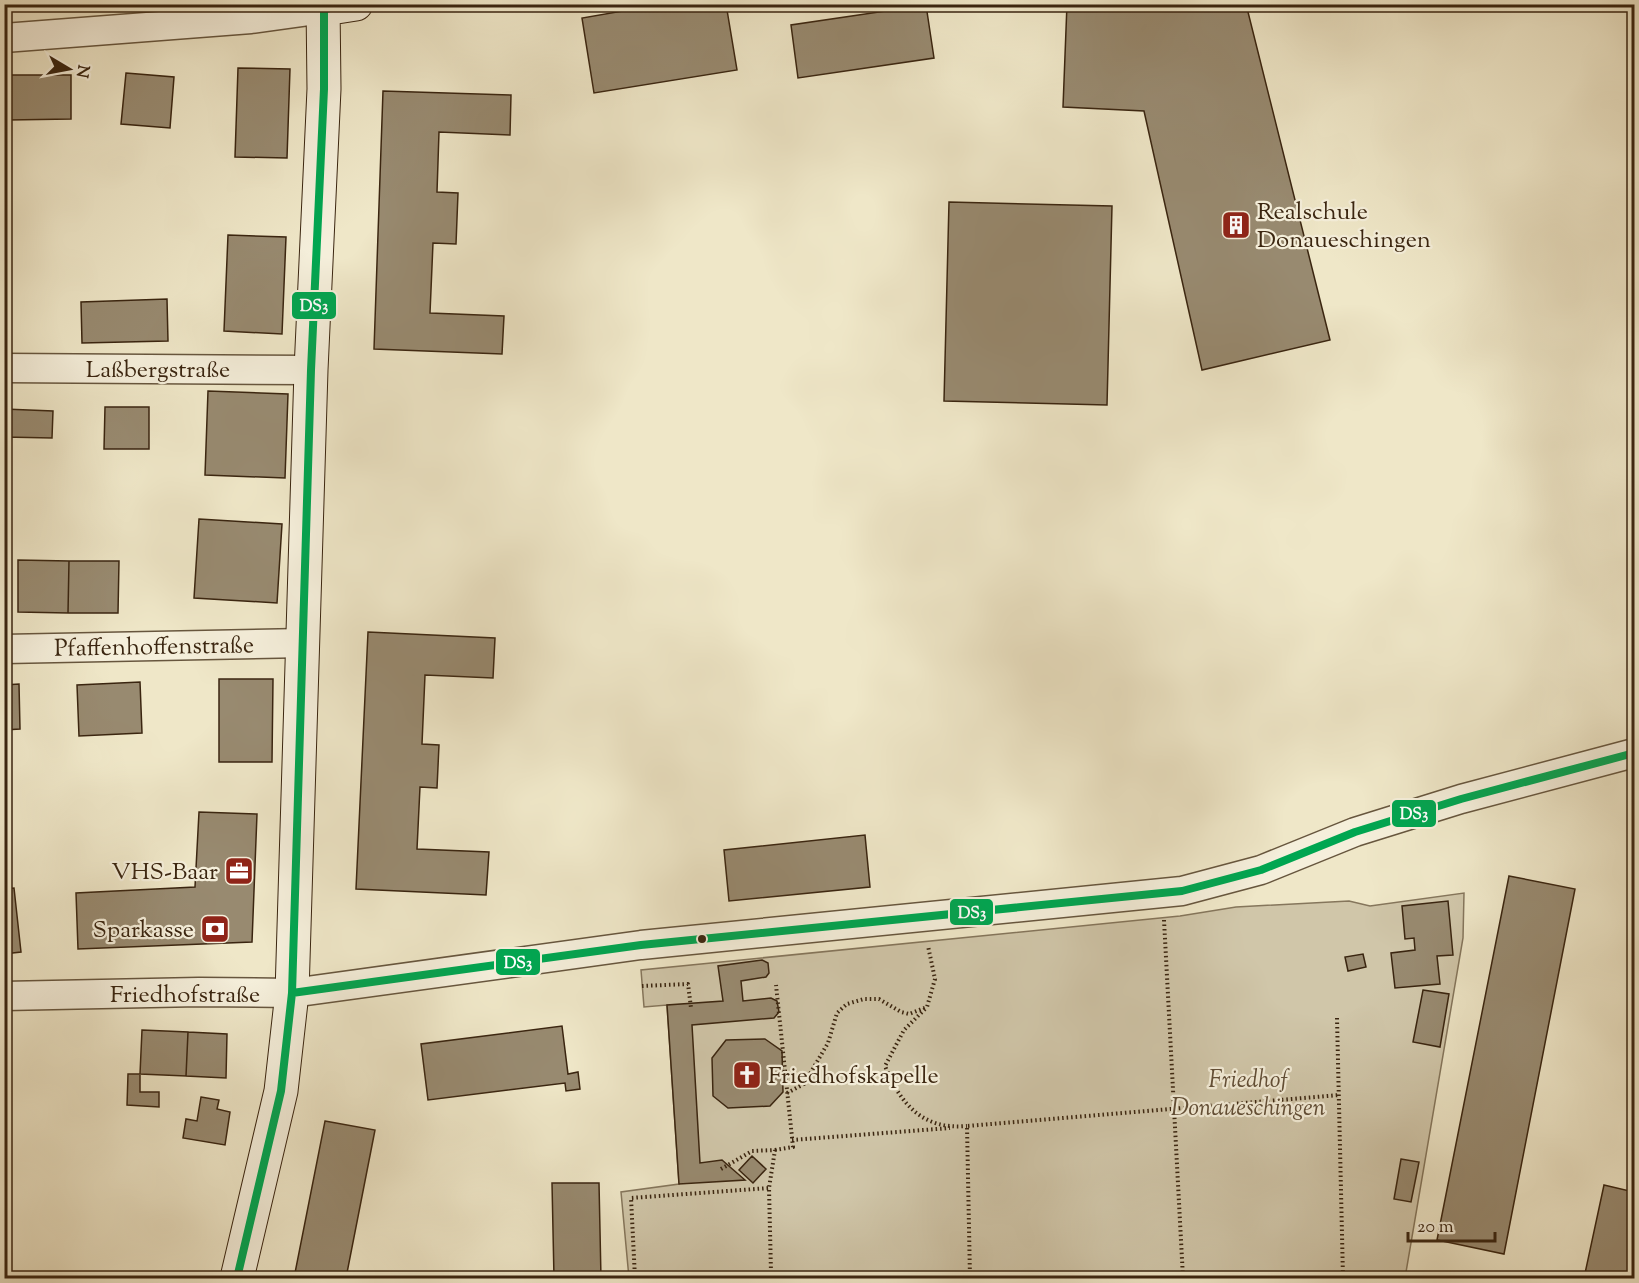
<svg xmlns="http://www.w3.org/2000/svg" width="1639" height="1283" viewBox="0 0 1639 1283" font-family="'Sorts Mill Goudy',serif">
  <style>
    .green { fill: #d0c6a9; stroke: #85765c; stroke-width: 1.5 }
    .building { fill: #988a70; stroke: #3a2510; stroke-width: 1.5 }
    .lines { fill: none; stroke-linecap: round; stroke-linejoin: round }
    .minor-casing { stroke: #67563e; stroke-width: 31 }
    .secondary-casing { stroke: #3a2510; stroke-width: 35 }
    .path { stroke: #3a2510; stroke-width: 4; stroke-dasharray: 1.5 3; stroke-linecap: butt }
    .minor { stroke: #f5efdb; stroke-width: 28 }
    .secondary { stroke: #f5efdb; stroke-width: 33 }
    .bus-1-casing { stroke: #f5efdb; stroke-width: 12 }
    .bus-1 { stroke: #00a651; stroke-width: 8 }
    .bus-dot { fill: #3a2510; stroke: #f5efdb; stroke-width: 2 }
    .labels { text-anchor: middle; stroke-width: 4.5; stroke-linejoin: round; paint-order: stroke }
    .poi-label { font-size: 24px; fill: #3a2510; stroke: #f5efdb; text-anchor: start }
    .street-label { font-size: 24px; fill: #3a2510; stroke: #f5efdb }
    .park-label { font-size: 24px; font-style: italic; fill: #604d36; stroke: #f5efdb }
    .line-badge { stroke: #f5efdb; stroke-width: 2 }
    .badge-label { font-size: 16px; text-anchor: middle; font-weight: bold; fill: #fff }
  </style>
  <rect width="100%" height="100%" fill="#efe7c8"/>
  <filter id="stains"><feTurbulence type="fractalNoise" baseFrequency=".00333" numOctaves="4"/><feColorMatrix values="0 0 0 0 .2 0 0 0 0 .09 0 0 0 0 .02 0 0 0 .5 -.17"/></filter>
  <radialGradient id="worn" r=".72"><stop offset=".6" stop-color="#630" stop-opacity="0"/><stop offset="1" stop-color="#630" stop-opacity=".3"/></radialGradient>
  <path class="green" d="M1464,893L1463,938L1405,1278H629L621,1192L679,1184L667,1005L644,1007L641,970L1180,916L1236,907L1349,901L1370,906Z"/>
  <path class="building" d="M663,4H726L737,70L594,93L582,18Z
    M1067,4H1246L1330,340L1202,370L1144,111L1063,107Z
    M926,5L934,58L798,78L791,25Z
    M238,68L290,69L287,158L235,157Z
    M126,73L174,77L170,128L121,124Z
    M7,75H71V119L8,120Z
    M383,91L511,95L510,135L439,132L437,192L458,193L456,244L433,243L430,313L504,316L502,354L374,349Z
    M949,202L1112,206L1107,405L944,401Z
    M228,235L286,237L282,334L224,331Z
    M167,299L168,341L82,343L81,302Z
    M208,391L288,394L285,478L205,475Z
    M105,407H149V449H104Z
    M4,409L53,411L52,438L4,437Z
    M199,519L282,524L277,603L194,598Z
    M18,560L69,561L68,613L18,612Z
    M69,561H119L118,613H68Z
    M368,632L495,638L493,678L425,675L422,744L439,745L437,788L420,787L417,849L489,852L486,895L356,889Z
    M219,679H273L272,762H219Z
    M140,682L142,733L79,736L77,685Z
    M19,684L20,729L4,730V685Z
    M199,812L257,814L252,942L78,949L76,893L195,887Z
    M865,835L870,887L729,901L724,850Z
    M1509,876L1575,889L1504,1254L1437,1240Z
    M14,888L21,952L4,954V889Z
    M1448,901L1453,955L1437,956L1440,984L1395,988L1391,953L1415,950L1414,938L1405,939L1402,906Z
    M1363,954L1366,967L1348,971L1345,957Z
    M762,960L768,963L769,973L766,977L741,981L743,1001L771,998L777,1001L779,1012L774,1018L692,1025L700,1163L722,1160L745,1180L679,1184L667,1005L723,1001L718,966Z
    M1423,990L1449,994L1440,1047L1413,1042Z
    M562,1026L568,1074L578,1072L580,1089L566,1091L565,1083L428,1100L421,1044Z
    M142,1030L188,1032L186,1076L140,1074Z
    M188,1032L227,1034L226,1078L186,1076Z
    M765,1039L782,1051L783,1092L770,1106L728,1108L713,1096L712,1058L726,1040Z
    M128,1074H140V1092H159V1107L127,1105Z
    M201,1097L219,1100L217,1109L230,1112L225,1145L183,1138L186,1119L197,1121Z
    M325,1121L375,1130L346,1278H294Z
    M752,1156L766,1169L753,1183L739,1170Z
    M1401,1159L1419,1162L1411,1202L1394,1199Z
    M552,1183H599L601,1278H554Z
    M1604,1185L1634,1192V1278H1584Z"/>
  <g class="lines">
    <g class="minor-casing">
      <path id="minor" d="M4,38L251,19L324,9
        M4,368L311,370
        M4,649L304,643
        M4,996L199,992L292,993L641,945L1182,891L1261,870L1355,832L1461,799L1634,753"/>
    </g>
    <g class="secondary-casing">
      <path id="secondary" d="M324,9L356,4
        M237,1278L281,1091L292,993L311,370L324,89L323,4"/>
    </g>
    <path class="path" d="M1164,920L1183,1278
      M642,986L688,984L691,1008
      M925,1009L904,1030L885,1066C901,1105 923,1130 967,1126
      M1337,1018L1343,1278
      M787,1093L804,1084L828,1043L837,1013L847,1004L864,999H879L901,1012L909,1014L927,1007L935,979L928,946
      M792,1140L950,1128
      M775,1150L793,1147L776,985
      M721,1169L752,1151L775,1150L769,1188
      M635,1278L631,1198L769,1188L771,1273L766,1278
      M970,1278L967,1126L1339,1095"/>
    <use href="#minor" class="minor"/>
    <use href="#secondary" class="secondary"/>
    <g class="bus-1-casing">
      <path id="bus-1" d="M292,993L641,945L1182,891L1261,870L1355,832L1461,799L1634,753
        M237,1278L281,1091L292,993L311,370L324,89V9L353,4"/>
    </g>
    <use href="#bus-1" class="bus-1"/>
  </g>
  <defs>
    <g id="building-square" transform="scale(1.5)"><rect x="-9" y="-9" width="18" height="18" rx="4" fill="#8f2418" stroke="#f5efdb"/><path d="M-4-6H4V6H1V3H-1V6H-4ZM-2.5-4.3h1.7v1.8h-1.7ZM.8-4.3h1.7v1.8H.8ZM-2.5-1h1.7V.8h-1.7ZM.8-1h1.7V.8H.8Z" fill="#fff"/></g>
    <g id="office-square" transform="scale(1.5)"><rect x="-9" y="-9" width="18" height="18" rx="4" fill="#8f2418" stroke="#f5efdb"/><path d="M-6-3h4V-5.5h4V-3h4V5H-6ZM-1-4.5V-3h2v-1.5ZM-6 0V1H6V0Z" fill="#fff"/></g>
    <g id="bank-square" transform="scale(1.5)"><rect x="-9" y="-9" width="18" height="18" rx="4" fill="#8f2418" stroke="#f5efdb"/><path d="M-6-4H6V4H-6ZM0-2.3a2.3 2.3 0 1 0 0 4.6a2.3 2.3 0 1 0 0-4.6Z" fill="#fff"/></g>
    <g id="church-square" transform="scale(1.5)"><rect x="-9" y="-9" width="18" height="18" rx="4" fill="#8f2418" stroke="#f5efdb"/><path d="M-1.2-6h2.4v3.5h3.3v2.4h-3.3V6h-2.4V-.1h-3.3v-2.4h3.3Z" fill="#fff"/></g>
  </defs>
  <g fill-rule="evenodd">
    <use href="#building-square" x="1236" y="225"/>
    <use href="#office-square" x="239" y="871"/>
    <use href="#bank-square" x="215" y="929"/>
    <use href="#church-square" x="747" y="1075"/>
  </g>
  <circle class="bus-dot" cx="702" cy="939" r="5"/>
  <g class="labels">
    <g class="poi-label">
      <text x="1257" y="219">Realschule<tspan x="1257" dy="28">Donaueschingen</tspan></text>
      <text x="218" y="879" text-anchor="end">VHS-Baar</text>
      <text x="194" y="937" text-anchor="end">Sparkasse</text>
      <text x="768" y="1083">Friedhofskapelle</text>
    </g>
    <g class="street-label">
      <text x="158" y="377">Laßbergstraße</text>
      <text transform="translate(154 646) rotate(-1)" y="8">Pfaffenhoffenstraße</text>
      <text x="185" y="1002">Friedhofstraße</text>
    </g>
    <g class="park-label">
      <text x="1248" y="1087">Friedhof<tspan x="1248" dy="28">Donaueschingen</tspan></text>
    </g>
  </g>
  <g class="line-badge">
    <rect x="291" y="291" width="46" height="29" rx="6" fill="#00a651"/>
    <rect x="1391" y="799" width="46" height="29" rx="6" fill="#00a651"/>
    <rect x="949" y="898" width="45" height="28" rx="6" fill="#00a651"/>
    <rect x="495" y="948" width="46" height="28" rx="6" fill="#00a651"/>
  </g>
  <g class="badge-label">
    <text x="314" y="311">DS3</text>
    <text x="1414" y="819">DS3</text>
    <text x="972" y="918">DS3</text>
    <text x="518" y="968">DS3</text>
  </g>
  <rect width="1639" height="1283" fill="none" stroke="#efe7c8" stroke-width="24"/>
  <rect x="6" y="6" width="1627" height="1271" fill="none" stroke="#3a2510" stroke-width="3"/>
  <rect x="12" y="12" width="1615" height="1259" fill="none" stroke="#3a2510" stroke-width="1.5"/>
  <g transform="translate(69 69) rotate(100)" stroke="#f5efdb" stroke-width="4.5" paint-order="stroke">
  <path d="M0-4.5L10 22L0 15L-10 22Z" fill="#3a2510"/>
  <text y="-9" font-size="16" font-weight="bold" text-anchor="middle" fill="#3a2510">N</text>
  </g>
  <path d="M1408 1232v9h87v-9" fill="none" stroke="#3a2510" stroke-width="3"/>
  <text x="1417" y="1232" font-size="18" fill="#3a2510" stroke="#f5efdb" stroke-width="4.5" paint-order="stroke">20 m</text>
  <rect width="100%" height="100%" filter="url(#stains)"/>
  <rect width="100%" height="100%" fill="url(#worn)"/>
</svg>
